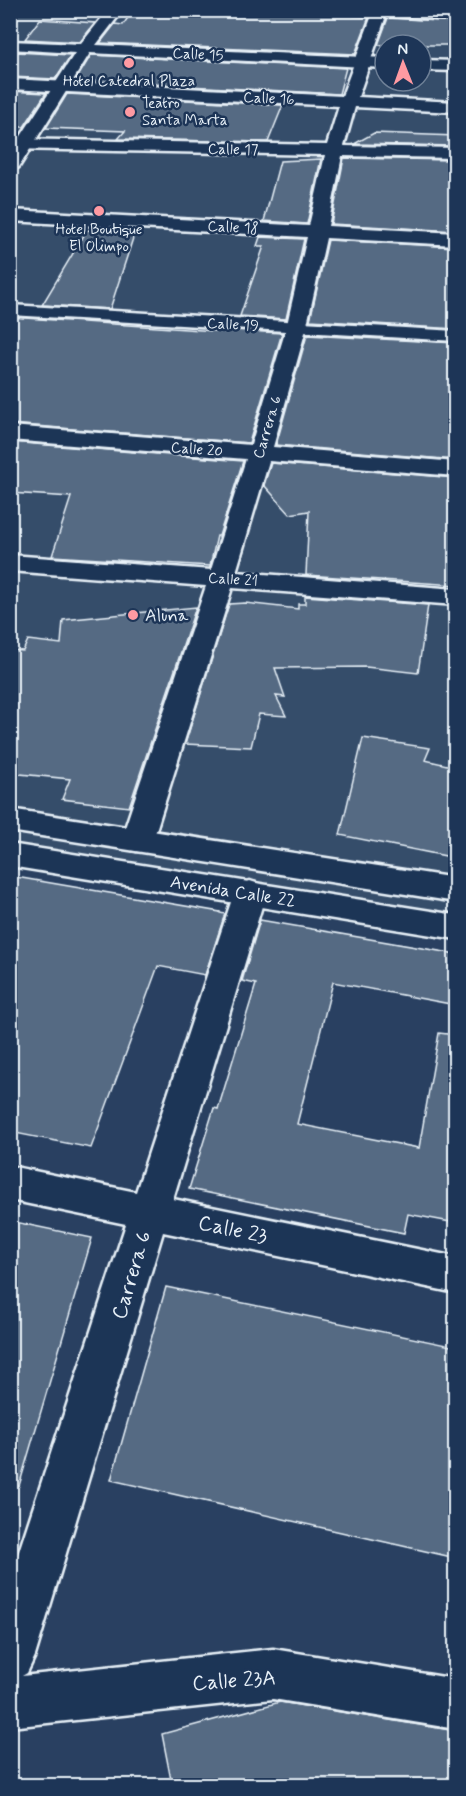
<svg xmlns="http://www.w3.org/2000/svg" width="466" height="1796" viewBox="0 0 466 1796" font-family="Mynerve,sans-serif">
  <style>
    .built { fill: #364d6b; fill-rule: evenodd }
    .building { fill: #556a83; stroke: #e8f1f8; stroke-width: 1.5 }
    .lines { fill: none; stroke-linecap: round; stroke-linejoin: round }
    .pedestrian-casing { stroke: #e8f1f8; stroke-width: 5 }
    .minor-casing { stroke: #e8f1f8; stroke-width: 5 }
    .tertiary-casing { stroke: #e8f1f8; stroke-width: 5 }
    .secondary-casing { stroke: #e8f1f8; stroke-width: 5 }
    .pedestrian { fill: #1d3557; fill-rule: evenodd }
    .minor { fill: #1d3557; fill-rule: evenodd }
    .tertiary { fill: #1d3557; fill-rule: evenodd }
    .secondary { fill: #1d3557; fill-rule: evenodd }
    .poi-dot { fill: #ff9aa2; stroke: #1d3557; stroke-width: 2 }
    .labels { text-anchor: middle; stroke-width: 5; stroke-linejoin: round; paint-order: stroke }
    .far-street-label { font-size: 15px; fill: #e8f1f8; stroke: #1d3557 }
    .far-poi-label { font-size: 15px; fill: #e8f1f8; stroke: #1d3557 }
    .poi-label { font-size: 18px; fill: #e8f1f8; stroke: #1d3557; text-anchor: start }
    .street-label { font-size: 18px; fill: #e8f1f8; stroke: #1d3557 }
    .near-street-label { font-size: 21px; fill: #e8f1f8; stroke: #1d3557 }
  </style>
  <rect width="100%" height="100%" fill="#294061"/>
  <filter id="ink" filterUnits="userSpaceOnUse"><feTurbulence type="fractalNoise" baseFrequency=".0167" numOctaves="2"/><feDisplacementMap in="SourceGraphic" scale="12" xChannelSelector="R" yChannelSelector="G"/><feConvolveMatrix kernelMatrix="1 2 1 2 8 2 1 2 1" color-interpolation-filters="sRGB"/></filter>
  <g filter="url(#ink)">
    <path class="built" d="M10,11H455V917L11,844ZM385,45H421V81H385Z"/>
    <path class="building" d="M133,10H319L347,12L355,16L369,17L355,54L100,43L115,24L123,25Z
      M388,18L456,22V45H378Z
      M40,19L95,23L80,42L25,39Z
      M16,52L71,55L55,79L10,77V59Z
      M91,55L346,68L339,94L76,80Z
      M10,91L46,93L24,127H10Z
      M67,94L283,105L268,142L118,139L125,131L46,128Z
      M374,133L456,136V146L354,144Z
      M344,158L456,160V231L331,224Z
      M321,159L307,224L264,221L280,161Z
      M87,230L135,232L110,309L42,305Z
      M260,237L304,239L286,319L240,316L264,246H257Z
      M328,240L456,247V329L310,320Z
      M10,317L215,331V329L282,333L249,443L10,424Z
      M307,335L456,343V460L276,445Z
      M10,442L243,461L219,536H217L210,566L52,556L71,497L10,493Z
      M271,463L456,478V585L306,575L309,511L290,514L264,485Z
      M305,596L428,605L418,673L366,667L275,668L285,697L276,696L286,716L259,714L251,747L185,744L229,604L245,603L298,609V604H305Z
      M196,607L129,807L62,799L70,779L10,773V650L23,651L28,640L61,644L63,620Z
      M363,738L430,748L425,760L456,767V858L340,835Z
      M10,876L220,912V913L225,914L205,975L158,966L91,1148L10,1132Z
      M260,920L456,954V1005L333,982L297,1124L419,1148L439,1033L456,1035V1223L408,1214L404,1233L189,1189L214,1108L218,1109L256,984L242,981Z
      M10,1221L92,1238L19,1486L10,1485Z
      M166,1287L456,1347V1558L111,1480Z
      M280,1702L456,1731V1785H172L162,1734Z"/>
    <g class="lines">
      <g class="pedestrian-casing">
        <path id="pedestrian" d="M10,305L456,331V341L10,315Z"/>
      </g>
      <g class="minor-casing">
        <path id="minor" d="M374,10H388L358,97L456,102V112L355,107L344,146L456,148V158L342,156L328,226L456,233V245L326,238L306,329L273,447L456,462V476L269,461L236,572L456,589V605L232,588L153,840L148,848L137,851L126,848L121,840L206,586L10,571V555L211,570L246,459L10,440V426L251,445L286,329L307,237L10,221V210L309,226L325,155L10,149V139L327,145L339,106L10,89V79L342,96Z
          M250,881L262,885L266,893L173,1199L456,1257V1293L163,1232L35,1656L27,1673L22,1676L273,1649L456,1679V1729L273,1699L10,1727V1579L126,1224L10,1200V1166L136,1192L234,893L238,885Z"/>
      </g>
      <g class="tertiary-casing">
        <path id="tertiary" d="M108,10H123L96,45L385,58V68L90,53L19,167L10,172V153L75,53L10,49V41L81,44Z
          M348,10L456,12V20L355,14Z
          M421,60L456,61V71L421,70Z"/>
      </g>
      <g class="secondary-casing">
        <path id="secondary" d="M10,809L456,878V902L10,831Z
          M10,844L456,915V939L10,866Z"/>
      </g>
      <use href="#pedestrian" class="pedestrian"/>
      <use href="#minor" class="minor"/>
      <use href="#tertiary" class="tertiary"/>
      <use href="#secondary" class="secondary"/>
    </g>
  </g>
  <g class="poi-dot">
    <circle cx="129" cy="63" r="6"/>
    <circle cx="130" cy="112" r="6"/>
    <circle cx="99" cy="211" r="6"/>
    <circle cx="133" cy="615" r="6"/>
  </g>
  <g class="labels">
    <g class="far-street-label">
      <text transform="translate(198 54) rotate(3)" y="5">Calle 15</text>
      <text transform="translate(269 98) rotate(3)" y="5">Calle 16</text>
      <text transform="translate(233 149) rotate(1)" y="5">Calle 17</text>
      <text transform="translate(233 227) rotate(3)" y="5">Calle 18</text>
      <text transform="translate(233 324) rotate(3)" y="5">Calle 19</text>
      <text transform="translate(267 427) rotate(-73)" y="5">Carrera 6</text>
      <text transform="translate(197 449) rotate(5)" y="5">Calle 20</text>
      <text transform="translate(233 579) rotate(4)" y="5">Calle 21</text>
    </g>
    <g class="far-poi-label">
      <text x="129" y="86">Hotel Catedral Plaza</text>
      <text x="142" y="108" text-anchor="start">Teatro<tspan x="142" dy="17">Santa Marta</tspan></text>
      <text x="99" y="234">Hotel Boutique<tspan x="99" dy="17">El Olimpo</tspan></text>
    </g>
    <g class="poi-label">
      <text x="145" y="621">Aluna</text>
    </g>
    <g class="street-label">
      <text transform="translate(233 891) rotate(9)" y="6">Avenida Calle 22</text>
    </g>
    <g class="near-street-label">
      <text transform="translate(233 1229) rotate(12)" y="7">Calle 23</text>
      <text transform="translate(131 1275) rotate(-73)" y="7">Carrera 6</text>
      <text transform="translate(234 1680) rotate(-4)" y="7">Calle 23A</text>
    </g>
  </g>
  <rect width="466" height="1796" fill="none" stroke="#1d3557" stroke-width="36"/>
  <rect x="18" y="18" width="430" height="1760" fill="none" stroke="#e8f1f8" stroke-width="2" filter="url(#ink)"/>
  <g transform="translate(403 63) rotate(359)"><circle r="28" fill="#1d3557" stroke="#6e8097" stroke-width="1.5"/>
  <path d="M0-4.5L10 22L0 15L-10 22Z" fill="#ff9aa2"/>
  <text y="-9" font-size="16" font-weight="bold" text-anchor="middle" fill="#e8f1f8">N</text>
  </g>
</svg>
